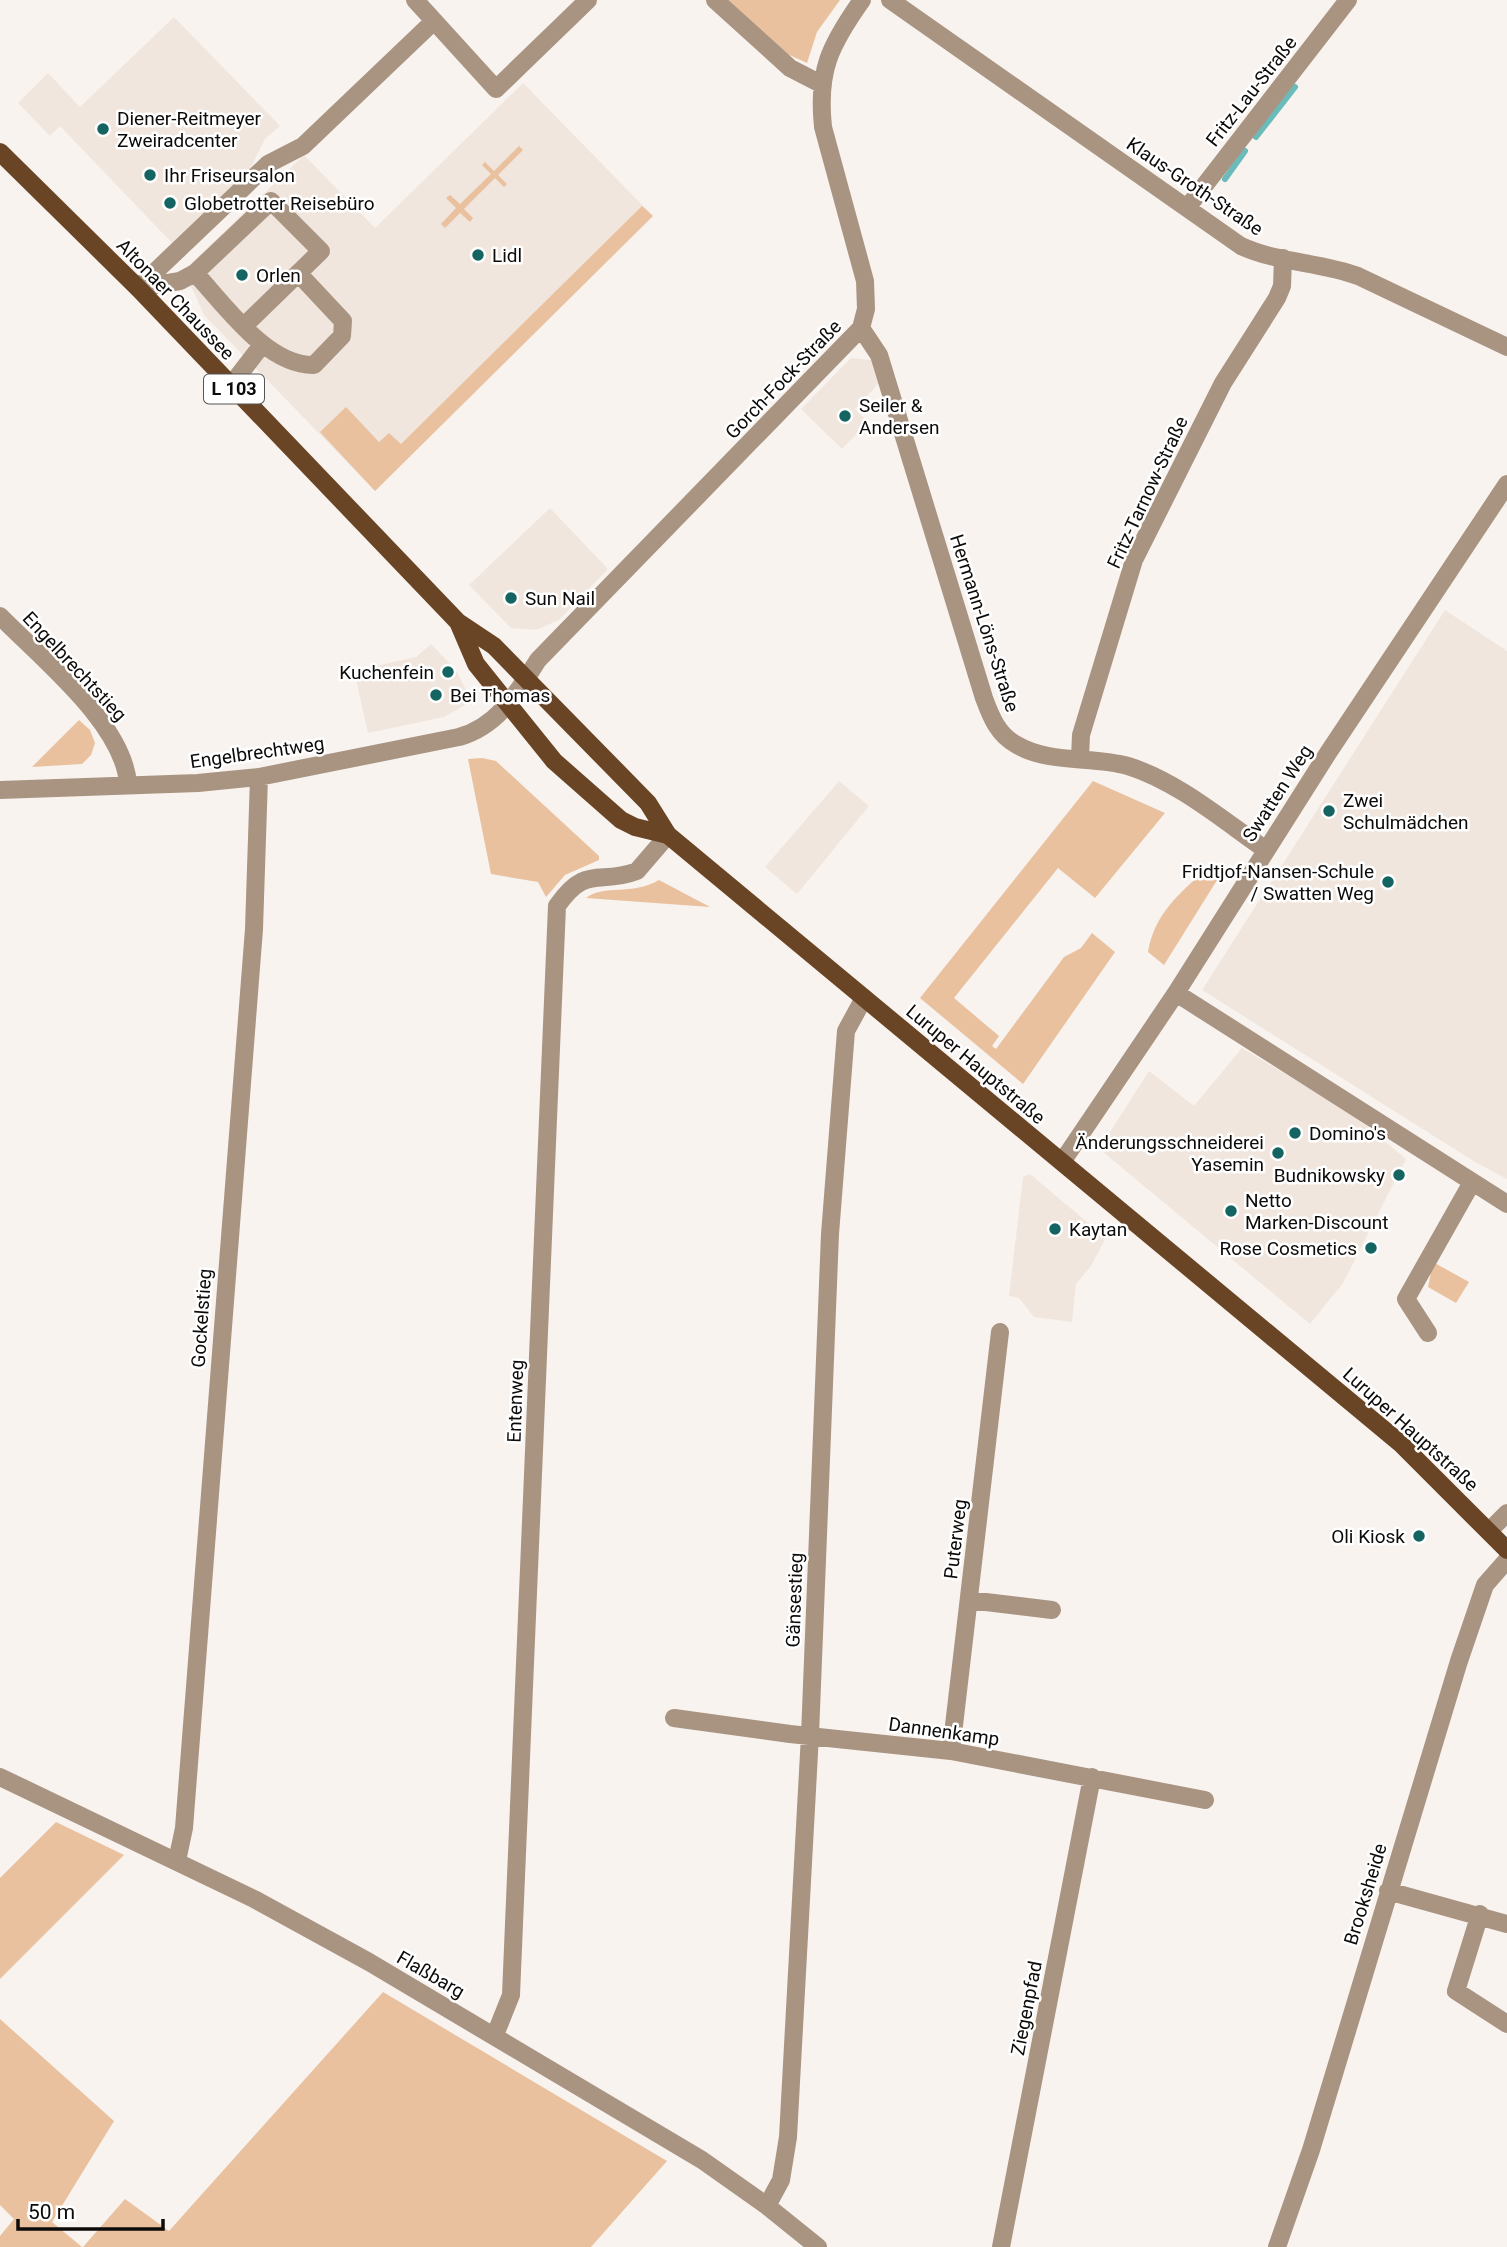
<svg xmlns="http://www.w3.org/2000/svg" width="1507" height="2247" viewBox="0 0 1507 2247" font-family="Roboto,sans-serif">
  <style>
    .built { fill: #f1e6dd }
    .green { fill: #e9c19f }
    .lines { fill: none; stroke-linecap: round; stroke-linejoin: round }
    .stream { stroke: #6abbb9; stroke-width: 6 }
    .minor { stroke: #a99482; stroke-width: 18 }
    .major { stroke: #694525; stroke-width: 18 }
    .poi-dot { fill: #146462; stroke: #fff; stroke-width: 2.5 }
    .labels { text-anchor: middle; stroke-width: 5; stroke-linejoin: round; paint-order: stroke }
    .shield { fill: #fff; stroke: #565454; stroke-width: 2 }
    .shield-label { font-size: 18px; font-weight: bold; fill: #0d0b0a }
    .street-label { font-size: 19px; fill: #0d0b0a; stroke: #fff }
    .poi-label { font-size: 19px; fill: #0d0b0a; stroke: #fff; text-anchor: start }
  </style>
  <rect width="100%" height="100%" fill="#f8f3ef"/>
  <path class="built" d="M174,17L280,126L265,139L250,169L172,243L60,126L50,136L18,103L48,73L80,107Z
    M523,83L653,216L375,491L204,315L193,290L179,275L304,155L375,228Z
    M851,358L871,360L878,384L855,409L868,422L842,449L801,409Z
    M550,508L608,569L559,620L536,630L511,628L469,585Z
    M1445,610L1507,651V1179L1475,1162L1202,990Z
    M431,644L456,670L466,690L467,704L444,717L368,733L354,671L416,657Z
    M839,781L869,806L797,894L765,867Z
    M1242,1048L1352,1114L1406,1159L1343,1283L1310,1324L1103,1152V1143L1149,1071L1194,1106Z
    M1030,1174L1106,1238L1091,1266L1076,1284L1072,1322L1034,1317L1019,1298L1009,1296L1023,1177Z"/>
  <path class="green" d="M728,0H840L817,32L807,63L785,53Z
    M519,146L523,150L498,175L507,184L504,187L495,178L464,209L473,218L470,222L460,213L445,228L441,224L456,208L446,198L450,195L460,204L491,174L482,165L485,162L494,171Z
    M642,206L653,216L375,491L320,432L346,407L379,442L389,433L401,444Z
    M79,720L90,730L95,743L91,755L82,764L32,767Z
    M482,758L496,761L599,856V860L565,875L546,897L538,882L491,874L468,759Z
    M1093,781L1165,813L1095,898L1058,868L954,998L999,1036L992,1046L996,1049L1064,957L1081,948L1092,933L1115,952L1023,1084L920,998Z
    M1201,874L1219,877L1164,965L1148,952C1154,917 1175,897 1201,874Z
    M659,880L710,907L586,898C604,884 632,896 659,880Z
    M1433,1262L1469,1282L1456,1303L1428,1287Z
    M56,1822L124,1855L0,1979V1878Z
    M383,1992L667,2161L591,2247H83L125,2199L169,2231Z
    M0,2019L114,2121L52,2222L82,2247H0V2236L14,2219L0,2205Z"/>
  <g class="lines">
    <path class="stream" d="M1256,137L1295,87
      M1225,179L1245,151"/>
    <path class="minor" d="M415,0L496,89L588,0
      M715,0L790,68L821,84
      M890,0L1241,246C1278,263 1320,262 1358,276L1507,347
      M1187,208L1348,0
      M195,273C225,305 267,366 314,365L342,336L343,321L298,273
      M138,288L268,164L303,146L434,21
      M138,288L180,281L195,273L271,201L321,251L245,325
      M861,328L879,355L984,698C991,717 998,735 1017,745C1049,764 1093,756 1128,766C1177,781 1224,821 1266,850
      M231,385L262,345
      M0,616C42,659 124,724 128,784
      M1080,758L1081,735L1134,560L1223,383L1277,298L1282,286L1283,258
      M0,790L198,783L259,777L459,737C498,726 517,693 538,660L861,328L866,309L865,281L823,127C817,71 830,45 862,0
      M1176,993L1507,1204
      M1062,1162L1176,993L1328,753L1507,484
      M1428,1333L1406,1299L1471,1184
      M1489,1531L1507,1513
      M969,1600L1052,1610
      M674,1718L790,1734L951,1751L1205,1800
      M951,1751L1000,1332
      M0,1777L254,1899L369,1962L702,2160L767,2206L818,2247
      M177,1861L184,1828L254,929L259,777
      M1388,1891L1507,1924
      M1480,1914L1456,1991L1507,2024
      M495,2035L511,1995L557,906C587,863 599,886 637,871L668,835
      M767,2206L781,2180L788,2137L810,1735L830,1234L846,1031L864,998
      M1001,2247L1092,1777
      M1277,2247L1311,2150L1459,1661L1485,1585L1507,1560"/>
    <path class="major" d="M0,152L138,288L458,622L494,646L648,803L668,835L1400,1443L1507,1550
      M458,622L476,664L554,761L621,820L635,827L668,835"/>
  </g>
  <g class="poi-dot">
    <circle cx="103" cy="129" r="7"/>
    <circle cx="150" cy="175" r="7"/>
    <circle cx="170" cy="203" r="7"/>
    <circle cx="478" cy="255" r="7"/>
    <circle cx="242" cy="275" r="7"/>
    <circle cx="845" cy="416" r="7"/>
    <circle cx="511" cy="598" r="7"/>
    <circle cx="448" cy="672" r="7"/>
    <circle cx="436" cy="695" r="7"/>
    <circle cx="1329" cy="811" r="7"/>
    <circle cx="1388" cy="882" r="7"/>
    <circle cx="1295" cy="1133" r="7"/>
    <circle cx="1278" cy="1153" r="7"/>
    <circle cx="1399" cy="1175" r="7"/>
    <circle cx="1231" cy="1211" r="7"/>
    <circle cx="1055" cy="1229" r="7"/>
    <circle cx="1371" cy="1248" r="7"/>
    <circle cx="1419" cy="1536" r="7"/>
  </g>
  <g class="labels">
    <rect class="shield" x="204" y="374.5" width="60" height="29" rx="5"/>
    <g class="shield-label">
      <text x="234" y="395">L 103</text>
    </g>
    <g class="street-label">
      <text transform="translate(1251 91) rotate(-52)" y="7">Fritz-Lau-Straße</text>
      <text transform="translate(1195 186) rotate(34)" y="7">Klaus-Groth-Straße</text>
      <text transform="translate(176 299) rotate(46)" y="7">Altonaer Chaussee</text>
      <text transform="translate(783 379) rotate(-46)" y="7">Gorch-Fock-Straße</text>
      <text transform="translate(1147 492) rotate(-65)" y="7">Fritz-Tarnow-Straße</text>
      <text transform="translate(985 623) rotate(72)" y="7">Hermann-Löns-Straße</text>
      <text transform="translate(75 666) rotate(47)" y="7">Engelbrechtstieg</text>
      <text transform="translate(257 752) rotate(-8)" y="7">Engelbrechtweg</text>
      <text transform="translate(1277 793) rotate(-57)" y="7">Swatten Weg</text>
      <text transform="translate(976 1064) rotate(40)" y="7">Luruper Hauptstraße</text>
      <text transform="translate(201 1318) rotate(-86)" y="7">Gockelstieg</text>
      <text transform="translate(515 1401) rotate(-88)" y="7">Entenweg</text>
      <text transform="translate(1411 1429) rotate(42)" y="7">Luruper Hauptstraße</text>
      <text transform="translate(955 1539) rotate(-83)" y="7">Puterweg</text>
      <text transform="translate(794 1600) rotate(-88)" y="7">Gänsestieg</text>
      <text transform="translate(944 1731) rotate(8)" y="7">Dannenkamp</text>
      <text transform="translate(1365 1894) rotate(-73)" y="7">Brooksheide</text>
      <text transform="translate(431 1974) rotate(30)" y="7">Flaßbarg</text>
      <text transform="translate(1026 2008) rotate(-79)" y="7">Ziegenpfad</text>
    </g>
    <g class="poi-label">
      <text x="117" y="125">Diener-Reitmeyer<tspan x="117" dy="22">Zweiradcenter</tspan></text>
      <text x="164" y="182">Ihr Friseursalon</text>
      <text x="184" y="210">Globetrotter Reisebüro</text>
      <text x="492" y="262">Lidl</text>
      <text x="256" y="282">Orlen</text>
      <text x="859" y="412">Seiler &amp;<tspan x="859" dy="22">Andersen</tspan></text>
      <text x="525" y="605">Sun Nail</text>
      <text x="434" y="679" text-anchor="end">Kuchenfein</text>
      <text x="450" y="702">Bei Thomas</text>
      <text x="1343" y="807">Zwei<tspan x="1343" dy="22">Schulmädchen</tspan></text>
      <text x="1374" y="878" text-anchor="end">Fridtjof-Nansen-Schule<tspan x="1374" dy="22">/ Swatten Weg</tspan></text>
      <text x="1309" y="1140">Domino's</text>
      <text x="1264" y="1149" text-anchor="end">Änderungsschneiderei<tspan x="1264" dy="22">Yasemin</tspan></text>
      <text x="1385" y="1182" text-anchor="end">Budnikowsky</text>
      <text x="1245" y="1207">Netto<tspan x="1245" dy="22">Marken-Discount</tspan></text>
      <text x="1069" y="1236">Kaytan</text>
      <text x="1357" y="1255" text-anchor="end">Rose Cosmetics</text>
      <text x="1405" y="1543" text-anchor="end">Oli Kiosk</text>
    </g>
  </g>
  <path d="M18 2219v10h145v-10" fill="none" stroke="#0d0b0a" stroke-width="3.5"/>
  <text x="28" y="2219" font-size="21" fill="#0d0b0a" stroke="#ffffff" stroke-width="5" paint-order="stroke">50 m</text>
</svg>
